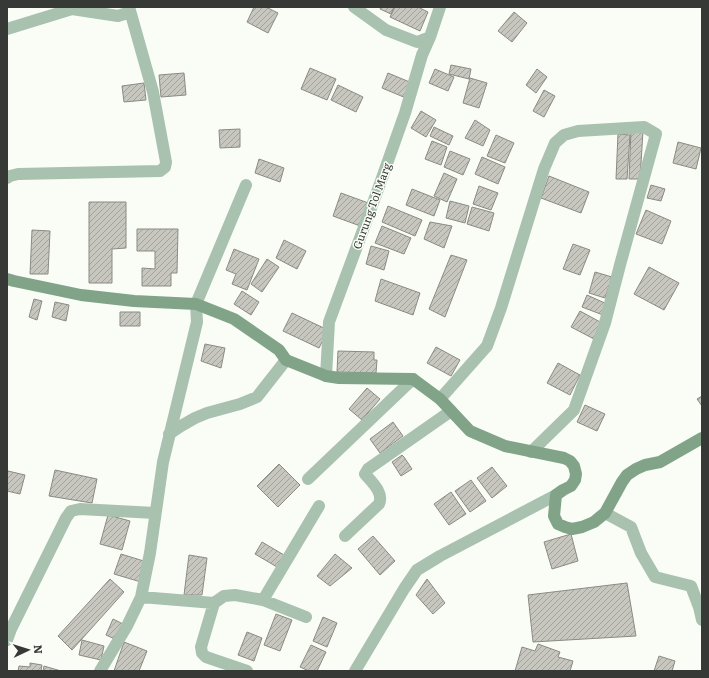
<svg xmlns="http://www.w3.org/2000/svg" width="709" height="678" viewBox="0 0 709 678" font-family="Literata,serif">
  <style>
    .building { fill: url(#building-hatch); stroke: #8a8b83 }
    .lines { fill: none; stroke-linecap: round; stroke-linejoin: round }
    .street { stroke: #a9c1af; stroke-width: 12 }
    .secondary { stroke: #81a489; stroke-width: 12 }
    .labels { text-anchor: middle; stroke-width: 3; stroke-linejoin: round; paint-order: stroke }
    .street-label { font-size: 11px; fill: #373936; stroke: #f9fdf5 }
  </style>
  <defs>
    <pattern id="building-hatch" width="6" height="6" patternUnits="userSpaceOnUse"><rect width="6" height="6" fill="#c7c7bf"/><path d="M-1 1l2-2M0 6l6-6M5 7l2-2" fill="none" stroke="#a2a39c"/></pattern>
  </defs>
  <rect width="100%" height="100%" fill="#f9fdf5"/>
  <path class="building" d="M254,7H266L278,13L268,33L247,22Z
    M381,7H394L391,14L380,9Z
    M395,7H418L428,12L420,31L390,17Z
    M514,12L527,23L512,42L498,31Z
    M451,65L471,69L469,79L449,74Z
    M310,68L336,79L327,100L301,89Z
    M435,69L454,77L448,91L429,83Z
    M537,69L547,77L536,93L526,85Z
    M184,73L186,95L161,97L159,75Z
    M388,73L412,83L406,98L382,88Z
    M470,78L487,83L479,108L463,103Z
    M144,83L146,100L124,102L122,86Z
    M338,85L363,97L356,112L331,100Z
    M544,90L555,96L544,117L533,111Z
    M421,111L436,120L426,137L411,128Z
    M475,120L490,130L483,146L465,138Z
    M434,127L453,136L449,145L430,136Z
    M240,129V147L220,148L219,130Z
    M631,130L643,131L640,179H629Z
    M618,134L630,135L627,179H616Z
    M496,135L514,143L505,163L487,156Z
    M432,141L447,147L441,165L425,159Z
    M678,142L701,148L696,169L673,163Z
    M450,151L470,159L463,175L444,167Z
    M482,157L505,167L498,184L475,174Z
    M259,159L284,168L280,182L255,173Z
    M444,173L457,179L447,202L434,196Z
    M549,176L589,192L581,213L541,198Z
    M651,185L665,189L661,201L647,198Z
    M479,186L498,193L491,210L473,204Z
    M412,189L440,200L434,216L406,205Z
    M341,193L371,204L363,227L333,216Z
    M450,201L469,206L465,223L446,218Z
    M89,202H126V248L112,249V283H89Z
    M388,206L422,220L415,236L382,222Z
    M472,207L494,213L489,231L467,224Z
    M646,210L671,221L662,244L636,234Z
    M430,222L452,226L444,248L424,239Z
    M382,226L411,238L404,254L375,243Z
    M137,229H178L177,273H171V286H142V268L155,269V251H137Z
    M32,230L50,231L48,274H30Z
    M284,240L306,251L297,269L276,258Z
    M573,244L590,250L580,275L563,269Z
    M371,246L389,251L384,270L366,264Z
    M234,249L259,259L247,290L232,284L236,274L226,270Z
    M451,255L467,260L445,317L429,309Z
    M267,259L279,267L262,292L251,284Z
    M649,267L679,283L664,310L634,294Z
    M595,272L612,277L605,298L589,293Z
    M381,279L420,293L413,315L375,301Z
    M242,291L259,302L251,315L234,304Z
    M587,295L607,304L603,315L582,307Z
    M34,299L42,301L37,320L29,317Z
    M55,302L69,305L66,321L52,317Z
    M580,311L602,323L594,339L571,327Z
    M120,312H140V326H120Z
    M292,313L328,330L319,348L283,331Z
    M205,344L225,348L221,368L201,361Z
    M436,347L460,360L451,376L427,363Z
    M338,351L374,352V360H377L376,373L337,372Z
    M558,363L580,375L570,395L547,383Z
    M367,388L380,399L362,420L349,409Z
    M702,396V406L697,399Z
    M585,405L605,414L597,431L577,422Z
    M393,422L403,436L380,453L370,439Z
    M402,455L404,457L412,469L401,476L392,462Z
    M279,464L300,485L278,507L257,486Z
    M492,467L507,486L492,498L477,478Z
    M55,470L97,479L92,503L49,496Z
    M8,471L25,475L20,494L7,491V475Z
    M471,480L486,501L470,512L455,491Z
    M451,492L466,514L449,525L434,504Z
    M108,515L130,521L122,550L100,544Z
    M571,534L578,561L552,569L544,542Z
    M373,536L395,561L380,575L358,549Z
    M262,542L284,555L277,567L255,554Z
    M121,554L147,562L141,582L114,574Z
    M335,554L352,568L330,586L317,576Z
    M189,555L207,558L202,595H184Z
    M110,579L124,592L72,650L58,636Z
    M427,579L445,603L433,614L416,595Z
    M627,583L636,636L533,642L528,595Z
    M276,614L292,620L280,651L264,645Z
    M323,617L337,623L327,647L313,641Z
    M113,619L125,625L117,640L106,635Z
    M247,632L262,638L254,661L238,655Z
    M82,640L104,646L101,660L79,655Z
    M124,642L147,651L139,671H114Z
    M538,644L560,652L558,657L573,661L570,671H515L522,647L535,651Z
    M311,645L326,652L317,671H309L300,667Z
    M659,656L675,661L672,671H654Z
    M30,663L42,665L41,671H18L19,666L30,667Z
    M44,666L61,671H43Z"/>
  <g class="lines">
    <path class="street" d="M354,7L386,30L417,42L430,37L440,7
      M7,29L72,9L118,16L130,12
      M7,178L10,176L18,174L160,171L165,167L166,162L153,92L129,7
      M326,376L329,322L377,192L405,113L422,55L430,37
      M440,399L487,346L501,308L544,169L555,143L564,135L578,131L644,127L656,134L620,265L605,323L574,410L531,452
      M169,434L181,426L195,418L207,413L240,404L257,397L286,360
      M308,479L413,379
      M605,513L631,527L641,553L655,577L691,586L699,607L702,620
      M345,536L379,504C384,493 372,482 365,474L368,469L451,411
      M141,597L214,603L224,596L235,595L263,600L306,617
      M263,600L319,506
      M214,603L201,647L202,653L206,657L247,671
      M7,640L11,629L66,518L71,511L80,509L155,513
      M100,671L127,626L141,597L150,553L163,462L197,322L196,304L246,185
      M355,671L404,589L417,570L440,556L556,495"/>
    <path class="secondary" d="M7,279L14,281L81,295L134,301L196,304L234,319L279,350L286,360L326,376L339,378L413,379L440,399L470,431L505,446L564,458L570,461L574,466L576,474L575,480L571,486L563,490L556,495L554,516L558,524L565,527L572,529L582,527L594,522L605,513L622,482L627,475L636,469L645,465L660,462L702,438"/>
  </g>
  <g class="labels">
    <g class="street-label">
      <text transform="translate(372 206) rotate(-70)" y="4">Gurung Tol Marg</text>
    </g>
  </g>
  <rect width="709" height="678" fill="none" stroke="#373936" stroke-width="16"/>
  <g transform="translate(28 650) rotate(86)" stroke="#f9fdf5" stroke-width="3" paint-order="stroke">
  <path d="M0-3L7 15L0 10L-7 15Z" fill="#373936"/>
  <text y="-6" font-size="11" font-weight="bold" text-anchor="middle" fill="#373936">N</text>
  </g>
</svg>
